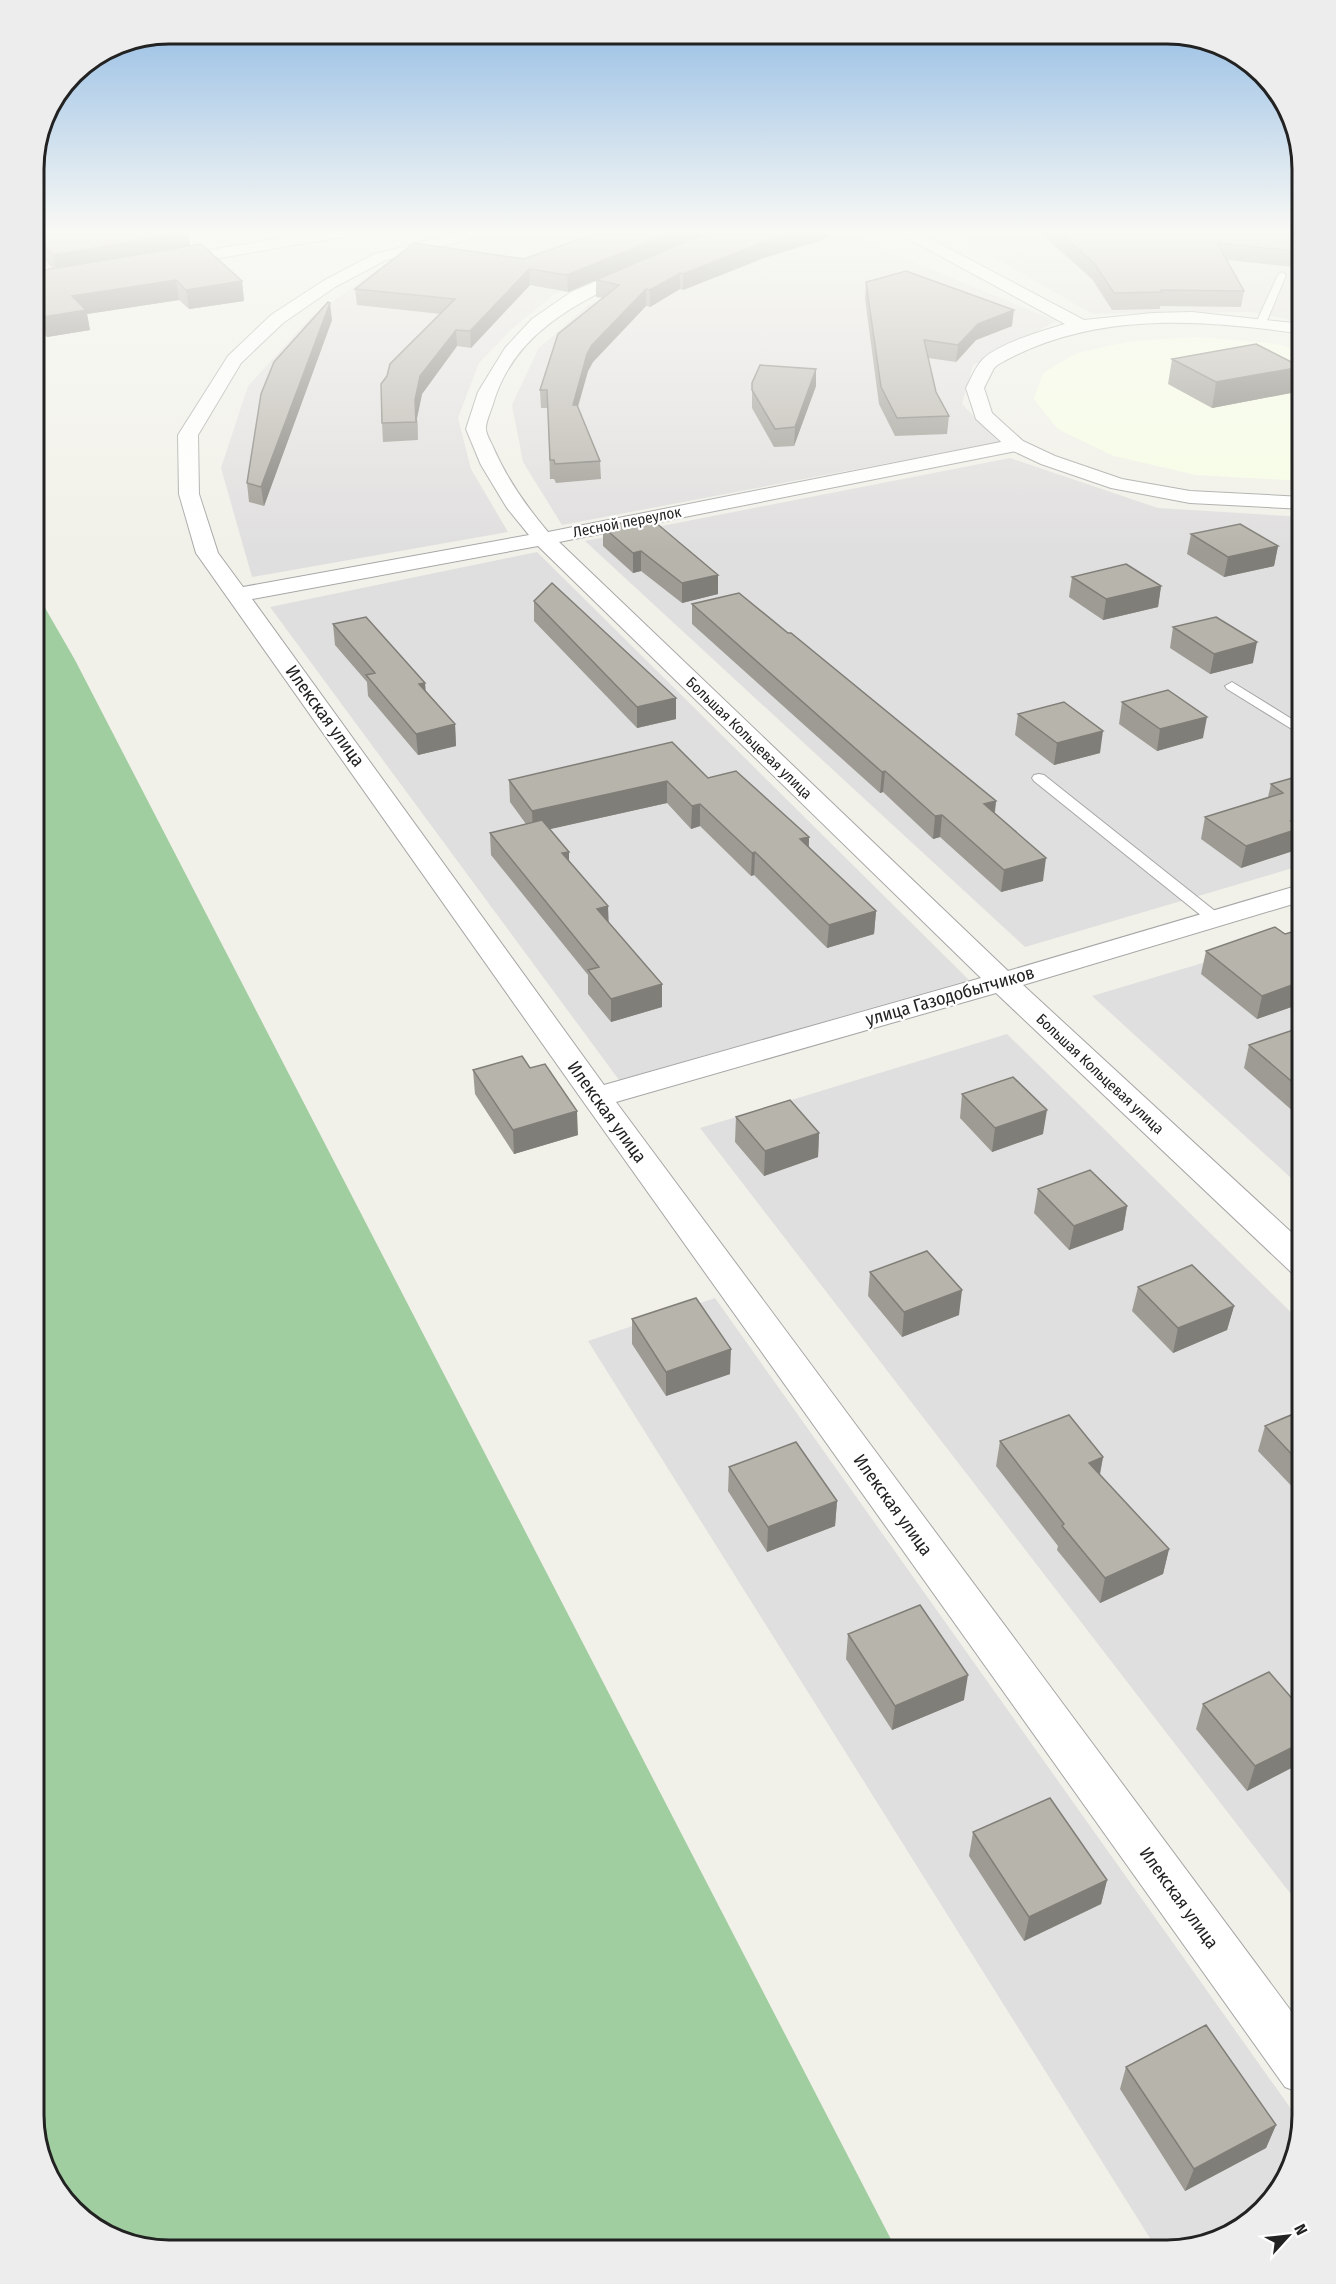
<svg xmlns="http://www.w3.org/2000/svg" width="1336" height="2284" viewBox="0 0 1336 2284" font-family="'Fira Sans Condensed',sans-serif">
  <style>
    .residential { fill: #e0dfdf }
    .education { fill: #f7fee5 }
    .forest { fill: #a0cea0 }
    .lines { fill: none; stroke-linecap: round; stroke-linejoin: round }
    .service-casing { stroke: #a6a6a6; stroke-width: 2 }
    .minor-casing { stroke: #a6a6a6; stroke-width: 2 }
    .tertiary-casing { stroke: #a6a6a6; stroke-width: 2 }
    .service { fill: #fff; fill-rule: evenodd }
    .minor { fill: #fff; fill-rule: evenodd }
    .tertiary { fill: #fff; fill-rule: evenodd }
    .wall { fill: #9d9b93 }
    .shaded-wall { fill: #807e78 }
    .building { fill: #b7b4ab; stroke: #807e78; stroke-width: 1.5 }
    .labels { text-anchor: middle; stroke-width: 4.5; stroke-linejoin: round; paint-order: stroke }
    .far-street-label { font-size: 15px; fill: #222; stroke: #fff }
    .street-label { font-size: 18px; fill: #222; stroke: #fff }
    .rim { fill: none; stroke: #222; stroke-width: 3 }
  </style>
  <rect width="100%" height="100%" fill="#f1f1e9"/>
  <path class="residential" d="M531,231H711L627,258L552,296L512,329L479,363L458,418L471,469L508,532L252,577L221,468L248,386L310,318L383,265L455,243Z
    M775,231H849L899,256L1057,321L973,365L962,404L999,442L562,525L523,462L512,405L538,349L587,306L669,263Z
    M948,231H1303V322L1251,312L1092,314Z
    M1010,458L1158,508L1303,517V865L1025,947L585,541Z
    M537,552L969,980L619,1080L270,607Z
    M1303,933V1189L1092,996Z
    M1007,1034L1303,1324V1910L700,1128Z
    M715,1298L1301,2123L1280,2191L1227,2237L1168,2251H1158L588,1341Z"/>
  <path class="education" d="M1198,337L1269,343L1303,350V479L1286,480L1196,475L1114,456L1058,429L1034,399L1043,373L1077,353L1131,341Z"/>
  <path class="forest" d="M33,587L75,660L897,2251H160L93,2228L47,2175L33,2116Z"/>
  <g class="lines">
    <g class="service-casing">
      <path id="service" d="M1282,272L1286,275L1266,323L1258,325L1256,323L1278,275Z
        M1232,682L1303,726V736L1227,689L1225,686Z
        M1039,774L1044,775L1220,915L1222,918L1220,921H1208L1034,781L1032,778L1034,775Z"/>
    </g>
    <g class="minor-casing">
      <path id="minor" d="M291,231H307L315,238L312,241H302Z
        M467,231H492L489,234L386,260L335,287L283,323L241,363L198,435L199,494L218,553L243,587L529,535L507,508L481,465L466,429L478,392L505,348L532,319L571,292L631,266H643L645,269L643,272C580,301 514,331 493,404C491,411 485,423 486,430C487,436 491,442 493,447C507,479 526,506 548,532L1016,439L1023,441L1026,445L1023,449L1016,451L559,542L1008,971L1303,884V901L1023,985L1303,1243V1275L1291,1272L996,993L616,1102L1303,2027V2094L1285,2087L585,1104L196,553L179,494L178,435L228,356L271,315L323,281L374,254ZM538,546L981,978L604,1085L252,599Z
        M33,256L39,258L59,279L61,282L59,285H47L33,271Z"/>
    </g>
    <g class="tertiary-casing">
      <path id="tertiary" d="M323,231H356L348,236L167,267L159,262L167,257Z
        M898,231H916L1084,320L1152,313L1192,312L1303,324V334C1200,319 1092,311 999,364L994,368L984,388L992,413L1023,441L1055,456L1122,479L1190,491L1303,497V509L1190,503L1111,488L1041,464L1009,449L976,419L966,388C971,379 975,367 983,359C1000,343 1042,331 1065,324L900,234Z"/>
    </g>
    <use href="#service" class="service"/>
    <use href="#minor" class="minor"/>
    <use href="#tertiary" class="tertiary"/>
  </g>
  <path class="wall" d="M33,231L188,232L190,246L242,281L244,301L189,309L179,300L87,314L90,330L47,337L33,324V263L35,271L52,268L41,256L33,255Z
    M602,231H828V238L764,258L683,290L680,289L650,307L646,306L593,362L588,371L578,407L600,461L601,479L556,483L554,479H550L548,408H541L540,390L558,334L603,298L596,297V280L675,246L568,292L530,285L471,348L457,346L422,394L417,418L418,440L383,442L382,423L381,384L387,376L390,364L441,314L357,305L355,289L414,243L524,259Z
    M1038,231H1303V268L1227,260L1244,291L1241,307L1160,306V309L1112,310L1092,279Z
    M866,282L1012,326L976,340L956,362L928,358L936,392L949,416L947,434L895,436L879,404L865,299Z
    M332,320L264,506L249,502L247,483Z
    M1172,359L1296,392L1212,408L1168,384Z
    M816,369V386L794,446L774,447L752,408V383Z
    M603,527L718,575V594L682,603L641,571L633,573L603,546Z
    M1191,534L1278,546L1274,566L1224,577L1187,554Z
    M1072,577L1161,586L1158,607L1103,620L1069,597Z
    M534,601L676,698V719L637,728L534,621Z
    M692,604L996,801L995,813L1043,881L1001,892L940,837L933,839L883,792L880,793L692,624Z
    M333,624L426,691L455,724L456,746L418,755L368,696L367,682L335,645Z
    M1173,627L1253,663L1210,674L1170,648Z
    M1122,702L1203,738L1157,751L1119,724Z
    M1018,714L1100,753L1054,765L1015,735Z
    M1303,775V838L1298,840L1296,850L1241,868L1201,839L1205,817L1268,797L1271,784Z
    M708,778L809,837V847L876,911L874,934L827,948L754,875L751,876L700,826L691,829L667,803L549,829L569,852V861L662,1007L611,1022L588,994V975L491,855L490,833L526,824L510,802L509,780Z
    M1303,929V1003L1257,1019L1201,974L1206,951L1285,934Z
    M1303,1038V1120L1244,1068L1249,1045Z
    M530,1068L578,1135L514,1154L475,1094L473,1070Z
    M962,1094L1043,1134L992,1152L960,1118Z
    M736,1117L819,1133L818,1157L764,1176L735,1142Z
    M1038,1189L1127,1206L1123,1230L1069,1250L1034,1213Z
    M870,1272L959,1315L902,1337L868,1296Z
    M1138,1287L1234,1306L1227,1330L1173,1353L1132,1311Z
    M632,1319L730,1374L666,1396L632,1344Z
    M1303,1410V1498L1258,1451L1265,1426Z
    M1000,1441L1103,1457L1100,1475L1169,1549L1163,1574L1100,1603L1057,1550L1058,1546L996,1466Z
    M729,1467L837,1501L835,1526L767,1552L728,1491Z
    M848,1634L964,1700L892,1730L846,1659Z
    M1203,1704L1303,1711V1762L1247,1791L1196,1729Z
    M973,1832L1107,1880L1101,1904L1024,1941L969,1856Z
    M1126,2067L1276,2125L1266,2148L1185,2191L1120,2089Z"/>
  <path class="shaded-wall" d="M676,231H720L671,248L568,292L567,275Z
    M801,231H828V238L764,258L683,290V274L764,242Z
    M188,232L191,251L57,274L53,255Z
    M529,269L530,285L471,348L470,331Z
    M680,273V289L650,307V290Z
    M176,280L179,300L87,314L90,330L47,337L43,317L72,296Z
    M242,281L244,301L189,309L186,290Z
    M646,289V306L593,362L588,371L573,423V405L587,354L592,345Z
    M330,303L332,320L264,506L261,487Z
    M1014,310L1012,326L976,340L956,362L958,345L978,324Z
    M456,330L457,346L422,394L417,418L418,440L415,400L420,376Z
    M1301,367L1296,392L1212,408L1216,382Z
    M816,369V386L794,446L795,427Z
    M1278,546L1274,566L1224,577L1228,557Z
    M641,551V571L633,573V553Z
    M718,575V594L682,603V583Z
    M1161,586L1158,607L1103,620L1106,599Z
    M1257,642L1253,663L1210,674L1214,654Z
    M425,683L427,704L419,684Z
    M676,698V719L637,728V707Z
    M1207,717L1203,738L1157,751L1160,729Z
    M455,724L456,746L418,755L416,734Z
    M1103,731L1100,753L1054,765L1057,743Z
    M885,771L883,792L880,793L882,772Z
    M667,781V803L533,833L532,811Z
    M996,801L993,823L984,804Z
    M700,804V826L691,829L692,806Z
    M942,815L940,837L933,839L935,816Z
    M1303,818V838L1298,840L1296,850L1241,868L1246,846L1291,821Z
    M809,837L808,859L800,839Z
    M569,852V874L562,853Z
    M755,852L754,875L751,876L752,853Z
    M1046,858L1043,881L1001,892L1004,870Z
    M608,906L609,928L597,909Z
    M876,911L874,934L827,948L829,925Z
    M1303,981V1003L1257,1019L1262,996Z
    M662,984V1007L611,1022V999Z
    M1047,1110L1043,1134L992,1152L995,1128Z
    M577,1111L578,1135L514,1154L513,1130Z
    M819,1133L818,1157L764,1176L765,1151Z
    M1127,1206L1123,1230L1069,1250L1074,1226Z
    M962,1290L959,1315L902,1337L904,1312Z
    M1234,1306L1227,1330L1173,1353L1178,1328Z
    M731,1349L730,1374L666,1396V1372Z
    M1103,1457L1098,1482L1089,1463Z
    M837,1501L835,1526L767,1552L768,1527Z
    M1169,1549L1163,1574L1100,1603L1105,1578Z
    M968,1675L964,1700L892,1730L895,1706Z
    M1303,1742V1762L1247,1791L1255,1766Z
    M1107,1880L1101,1904L1024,1941L1029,1917Z
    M1276,2125L1266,2148L1185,2191L1194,2169Z"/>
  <path class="building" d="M33,231H186L188,232L53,255L37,238L33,237Z
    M602,231H676L567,275L529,269L470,331L456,330L420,376L415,400L416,422L382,423L381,384L387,376L390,364L455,299L355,289L414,243L524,259Z
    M718,231H801L764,242L683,274L680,273L650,290L646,289L592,345L587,354L573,405H577L600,461L555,464L554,460H550L547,390H540L558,334L619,285L596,280L685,242Z
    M1058,231H1303V252L1217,243L1244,291L1161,290L1162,292L1114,293L1094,263Z
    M201,244L242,281L186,290L176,280L72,296L86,310L43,317L33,308V272Z
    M906,271L1014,310L978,324L958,345L924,340L936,392L949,416L897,418L881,387L866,282Z
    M328,302L330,303L261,487L247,483L261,394L274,362Z
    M1256,344L1301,367L1216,382L1172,359Z
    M760,365L816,369L795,427L775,429L752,390V383Z
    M649,517L718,575L682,583L641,551L633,553L603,527Z
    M1240,524L1278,546L1228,557L1191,534Z
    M1126,564L1161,586L1106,599L1072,577Z
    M552,583L676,698L637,707L534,601Z
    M739,593L788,633H791L996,801L984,804L1046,858L1004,870L942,815L935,816L885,771L882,772L692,604Z
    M366,617L425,683L419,684L455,724L416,734L366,675L375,673L333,624Z
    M1216,617L1257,642L1214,654L1173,627Z
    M1168,690L1207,717L1160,729L1122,702Z
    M1064,702L1103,731L1057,743L1018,714Z
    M672,742L708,778L736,771L809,837L800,839L876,911L829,925L755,852L752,853L700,804L692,806L667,781L532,811L509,780Z
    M1303,775V818L1291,821L1301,828L1246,846L1205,817L1283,793L1271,784Z
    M542,820L569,852L562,853L608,906L597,909L662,984L611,999L588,970L599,967L490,833Z
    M1275,927L1285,934L1303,929V981L1262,996L1206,951Z
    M1293,1030L1303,1038V1091L1249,1045Z
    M522,1056L530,1068L545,1064L577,1111L513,1130L473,1070Z
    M1013,1077L1047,1110L995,1128L962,1094Z
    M790,1100L819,1133L765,1151L736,1117Z
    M1090,1170L1127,1206L1074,1226L1038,1189Z
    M927,1251L962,1290L904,1312L870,1272Z
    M1192,1265L1234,1306L1178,1328L1138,1287Z
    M696,1298L731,1349L666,1372L632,1319Z
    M1303,1410V1466L1265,1426Z
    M1069,1415L1103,1457L1089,1463L1169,1549L1105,1578L1062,1526L1064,1524L1000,1441Z
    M796,1442L837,1501L768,1527L729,1467Z
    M920,1605L968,1675L895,1706L848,1634Z
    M1269,1672L1303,1711V1742L1255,1766L1203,1704Z
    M1050,1798L1107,1880L1029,1917L973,1832Z
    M1206,2025L1276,2125L1194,2169L1126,2067Z"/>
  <linearGradient id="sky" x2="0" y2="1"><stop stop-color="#90bae3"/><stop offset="0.42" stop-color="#f9f9f5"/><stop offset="1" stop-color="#f9f9f5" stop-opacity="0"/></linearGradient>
  <rect width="1336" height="550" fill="url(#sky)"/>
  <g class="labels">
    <g class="far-street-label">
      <text transform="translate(627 522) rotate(-11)" y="5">Лесной переулок</text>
      <text transform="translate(749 738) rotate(44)" y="5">Большая Кольцевая улица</text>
      <text transform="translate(1100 1074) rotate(43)" y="5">Большая Кольцевая улица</text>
    </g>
    <g class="street-label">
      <text transform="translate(325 716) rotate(54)" y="6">Илекская улица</text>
      <text transform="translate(950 996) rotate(-16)" y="6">улица Газодобытчиков</text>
      <text transform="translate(607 1112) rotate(54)" y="6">Илекская улица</text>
      <text transform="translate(893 1505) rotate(54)" y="6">Илекская улица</text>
      <text transform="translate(1179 1898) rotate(54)" y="6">Илекская улица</text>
    </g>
  </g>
  <path d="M0 0H1336V2284H0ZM169 44H1167A125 125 0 0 1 1292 169V2115A125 125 0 0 1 1167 2240H169A125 125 0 0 1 44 2115V169A125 125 0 0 1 169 44Z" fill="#ededed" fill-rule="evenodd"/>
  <path class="rim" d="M169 44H1167A125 125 0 0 1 1292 169V2115A125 125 0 0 1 1167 2240H169A125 125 0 0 1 44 2115V169A125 125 0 0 1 169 44Z"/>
  <g transform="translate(1288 2236) rotate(63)" stroke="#ffffff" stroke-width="4.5" paint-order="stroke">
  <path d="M0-4.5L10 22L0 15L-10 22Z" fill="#222222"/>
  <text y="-9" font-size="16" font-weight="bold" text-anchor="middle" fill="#222222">N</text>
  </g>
</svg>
